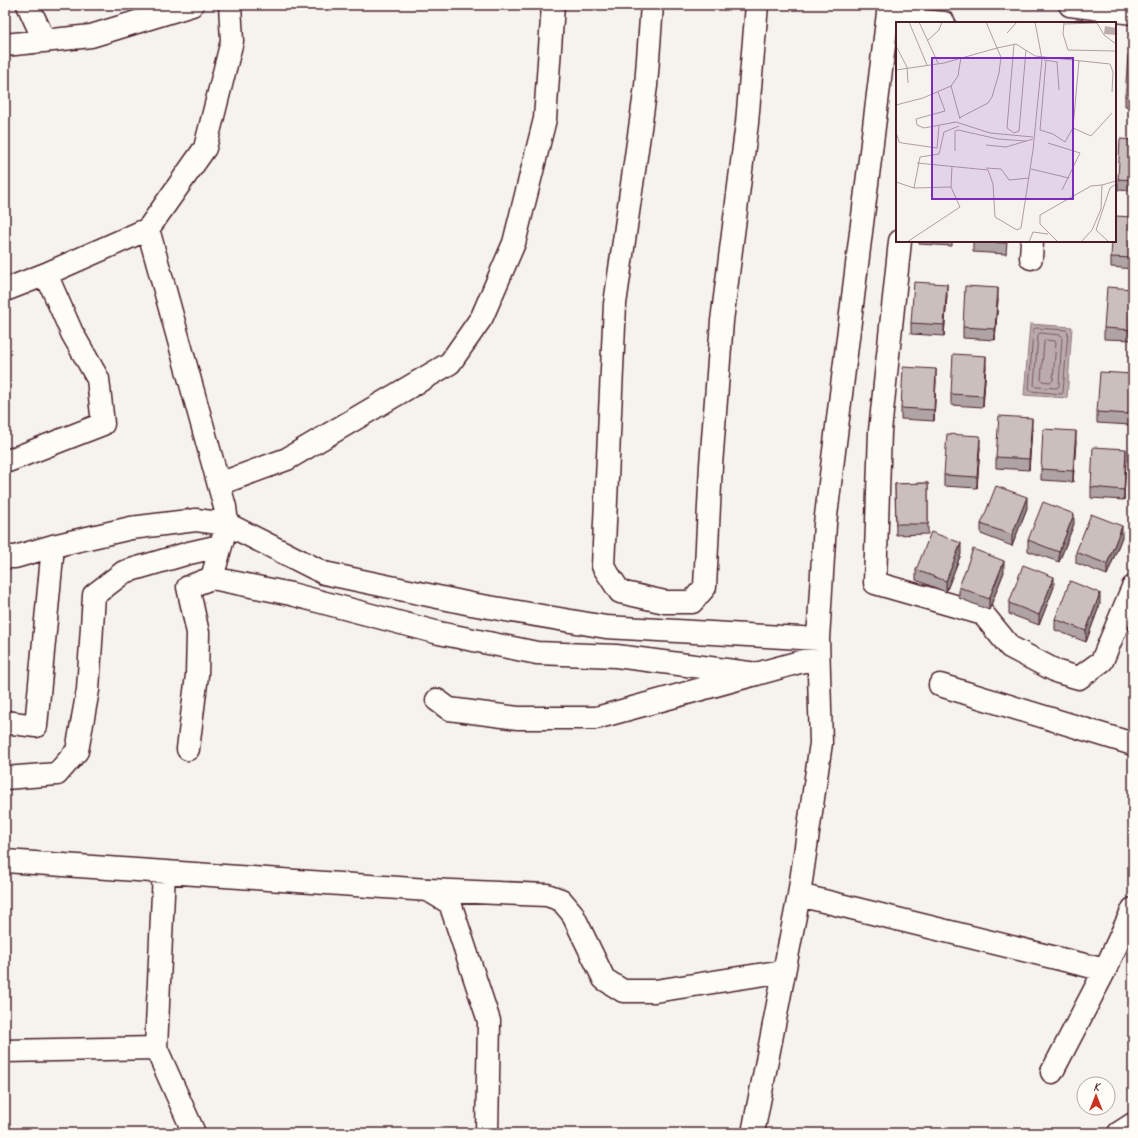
<svg xmlns="http://www.w3.org/2000/svg" width="1138" height="1138" viewBox="0 0 1138 1138" font-family="Caveat,sans-serif">
  <style>
    .water { fill: #bbabac; stroke: #8e7378 }
    .lines { fill: none; stroke-linecap: round; stroke-linejoin: round }
    .shore { stroke: #77575f; stroke-width: 1 }
    .street-casing { stroke: #4a1f2b; stroke-width: 25 }
    .street { stroke: #fdfcf7; stroke-width: 22 }
    .wall { fill: #afa4a3; stroke: #4a1f2b }
    .shaded-wall { fill: #8e8685; stroke: #4a1f2b }
    .building { fill: #cbbfbe; stroke: #4a1f2b }
    .inset-road { fill: none; stroke: #b19ea1; stroke-width: 1 }
    .view { fill: #7b2cbf; fill-opacity: 0.15; stroke: #7b2cbf; stroke-width: 2 }
    .inset-edge { fill: none; stroke: #4a1f2b; stroke-width: 2 }
  </style>
  <rect width="100%" height="100%" fill="#f6f3ef"/>
  <filter id="ink" filterUnits="userSpaceOnUse"><feTurbulence type="fractalNoise" baseFrequency=".025" numOctaves="2"/><feDisplacementMap in="SourceGraphic" scale="8" xChannelSelector="R" yChannelSelector="G"/><feConvolveMatrix kernelMatrix="1 2 1 2 8 2 1 2 1" color-interpolation-filters="sRGB"/></filter>
  <g filter="url(#ink)">
    <path class="water" d="M1030,324L1072,327L1067,398L1024,395Z"/>
    <g class="lines">
      <path class="shore" d="M1036,328L1066,330L1068,332L1063,392L1062,394L1031,391L1029,390L1033,330Z
        M1040,333L1061,335L1062,336L1059,386L1057,388L1036,387L1034,385L1038,335Z
        M1046,340L1055,341L1056,342L1053,380L1051,382L1042,381L1041,379L1044,342Z"/>
      <g class="street-casing">
        <path id="street" d="M28,5L44,40
          M652,5L646,86L615,304L603,566L620,592L665,602H692L705,587L711,465L722,321L747,123L757,5
          M1070,5L1133,13
          M889,9L923,21L944,23
          M5,45L91,36L192,5
          M900,241L880,431L875,583L983,614L1010,647L1058,672L1079,678L1102,661L1133,587
          M1031,258L1032,241
          M5,290L46,274L148,229
          M5,462L103,424L98,379L72,333L46,274
          M219,484L287,459L450,363L482,317L514,243L545,119L553,5
          M5,557H15L53,546L131,528L196,520L227,524L324,573L471,604L606,627L818,639
          M212,578L227,524L225,507L148,229L205,148L232,41L230,5
          M940,685L1133,744
          M437,700L449,709L518,718H596L818,657
          M5,722L36,726L53,546
          M188,749L197,675L198,633L188,587L212,578L291,594L439,633L537,653L616,656L757,674
          M5,778L57,774L77,751L88,690L94,595L124,572L189,553L220,546
          M5,861L428,890L450,903L489,1021L487,1133
          M164,872L156,1048L194,1133
          M429,890L547,895L561,900L572,913L604,979L623,991H655L784,971
          M799,895L1105,970
          M5,1051L156,1048
          M1052,1072L1105,970L1133,909
          M753,1133L799,895L821,743L818,639L825,524L889,5
          M1119,1133L1133,1124"/>
      </g>
      <use href="#street" class="street"/>
    </g>
    <path class="wall" d="M1133,55V107L1125,106V96Z
      M1133,140V191L1118,190V179Z
      M1133,217V269L1111,267V257Z
      M919,241H952V246L919,244Z
      M973,241H1007L1006,254L973,252Z
      M1133,289V340L1104,339V328Z
      M947,295L944,336L911,334V323Z
      M998,299L995,340L963,338V327Z
      M986,366L983,407L951,405V394Z
      M936,380L934,421L901,419V408Z
      M1133,384L1130,425L1097,423V412Z
      M1032,429L1029,470L996,468V457Z
      M1076,441L1073,482L1041,480V469Z
      M980,447L977,488L944,486V475Z
      M1126,459L1124,500L1091,498V487Z
      M928,483V534L896,535L895,484Z
      M1027,508L1012,546L981,534V524Z
      M1074,524L1059,562L1028,551V540Z
      M1122,537L1107,575L1076,563V552Z
      M961,554L946,592L916,580V570Z
      M1004,572L989,610L959,598V587Z
      M1054,587L1039,625L1009,614V603Z
      M1100,604L1086,642L1055,630V619Z"/>
    <path class="shaded-wall" d="M947,284V295L944,336V325Z
      M998,288V299L995,340V329Z
      M986,356V366L983,407V396Z
      M936,369V380L934,421V410Z
      M1133,374V384L1130,425V414Z
      M1032,418V429L1029,470V459Z
      M1076,431V441L1073,482V471Z
      M980,436V447L977,488V477Z
      M1126,449V459L1124,500V490Z
      M1027,497V508L1012,546V535Z
      M1074,514V524L1059,562V552Z
      M1122,526V537L1107,575V564Z
      M961,543V554L946,592V581Z
      M1004,561V572L989,610V599Z
      M1054,577V587L1039,625V615Z
      M1100,593V604L1086,642V631Z"/>
    <path class="building" d="M1128,55H1133V96H1125Z
      M1120,139L1133,140V180L1118,179Z
      M1115,216L1133,217V258L1111,257L1112,241H1115Z
      M973,241H1006V243Z
      M914,282L947,284L944,325L911,323Z
      M965,286L998,288L995,329L963,327Z
      M1107,287L1133,289V330L1104,328Z
      M953,354L986,356L983,396L951,394Z
      M903,367L936,369L934,410L901,408Z
      M1100,372L1133,374L1130,414L1097,412Z
      M999,416L1032,418L1029,459L996,457Z
      M1043,429L1076,431L1073,471L1041,469Z
      M947,434L980,436L977,477L944,475Z
      M1093,447L1126,449L1124,490L1091,487Z
      M928,483V524H896L895,484Z
      M996,486L1027,497L1012,535L981,524Z
      M1043,502L1074,514L1059,552L1028,540Z
      M1091,514L1122,526L1107,564L1076,552Z
      M931,532L961,543L946,581L916,570Z
      M973,549L1004,561L989,599L959,587Z
      M1023,565L1054,577L1039,615L1009,603Z
      M1070,581L1100,593L1086,631L1055,619Z"/>
  </g>
  <g transform="translate(896 22)">
    <rect width="220" height="220" fill="#f6f3ef"/>
    <path d="M209,4L220,6V13L208,12Z" fill="#bbabac"/>
    <path class="inset-road" d="M13,0L31,43M23,0L42,41M90,0L101,26L120,22L139,34L214,42L217,50L216,70M168,0L167,12L172,28L220,29M168,2L201,1L208,13L220,22M111,11L121,0M31,19L43,8L46,0M118,22L111,106L118,111L123,109L130,28M0,24L11,45L12,61M148,38L161,40L163,68M150,39L144,108L157,112L169,120L177,106L183,39M0,48L48,41L101,26L105,35L103,51L96,75L92,81L63,96M42,70L49,89L20,97L21,103L28,106L60,100L94,111L137,115M0,83L27,76L55,64M64,97L55,64L62,54L65,35M177,106L195,114L216,91M0,110L3,120L6,121L41,126L43,104M152,121L184,131L166,168M90,123L110,125L137,117M59,129V109L62,108L102,117L130,119M21,141L92,148L97,162L99,195L121,208L125,206L137,128L146,37L139,0M90,146L105,147L113,158L133,156M135,147L173,156M0,160L18,166L55,165M18,166L24,135L43,132L48,110L63,104M11,220L64,185L55,165L56,144M133,220L137,210L152,212M162,220L144,202V193L195,164L206,163M185,220L196,208L205,187L206,163L220,159M213,220L200,208L214,166L220,162"/>
    <path class="view" d="M36,36H177V177H36Z"/>
    <rect width="220" height="220" class="inset-edge"/>
  </g>
  <rect width="1138" height="1138" fill="none" stroke="#fdfcf7" stroke-width="20"/>
  <rect x="10" y="10" width="1118" height="1118" fill="none" stroke="#4a1f2b" stroke-width="1.5" filter="url(#ink)"/>
  <g transform="translate(1096 1096)"><circle r="19" fill="#fdfcf7" stroke="#b5a4a5"/>
  <path d="M0-3L7 15L0 10L-7 15Z" fill="#c8321e"/>
  <text y="-6" font-size="11" font-weight="bold" text-anchor="middle" fill="#4a1f2b">K</text>
  </g>
</svg>
